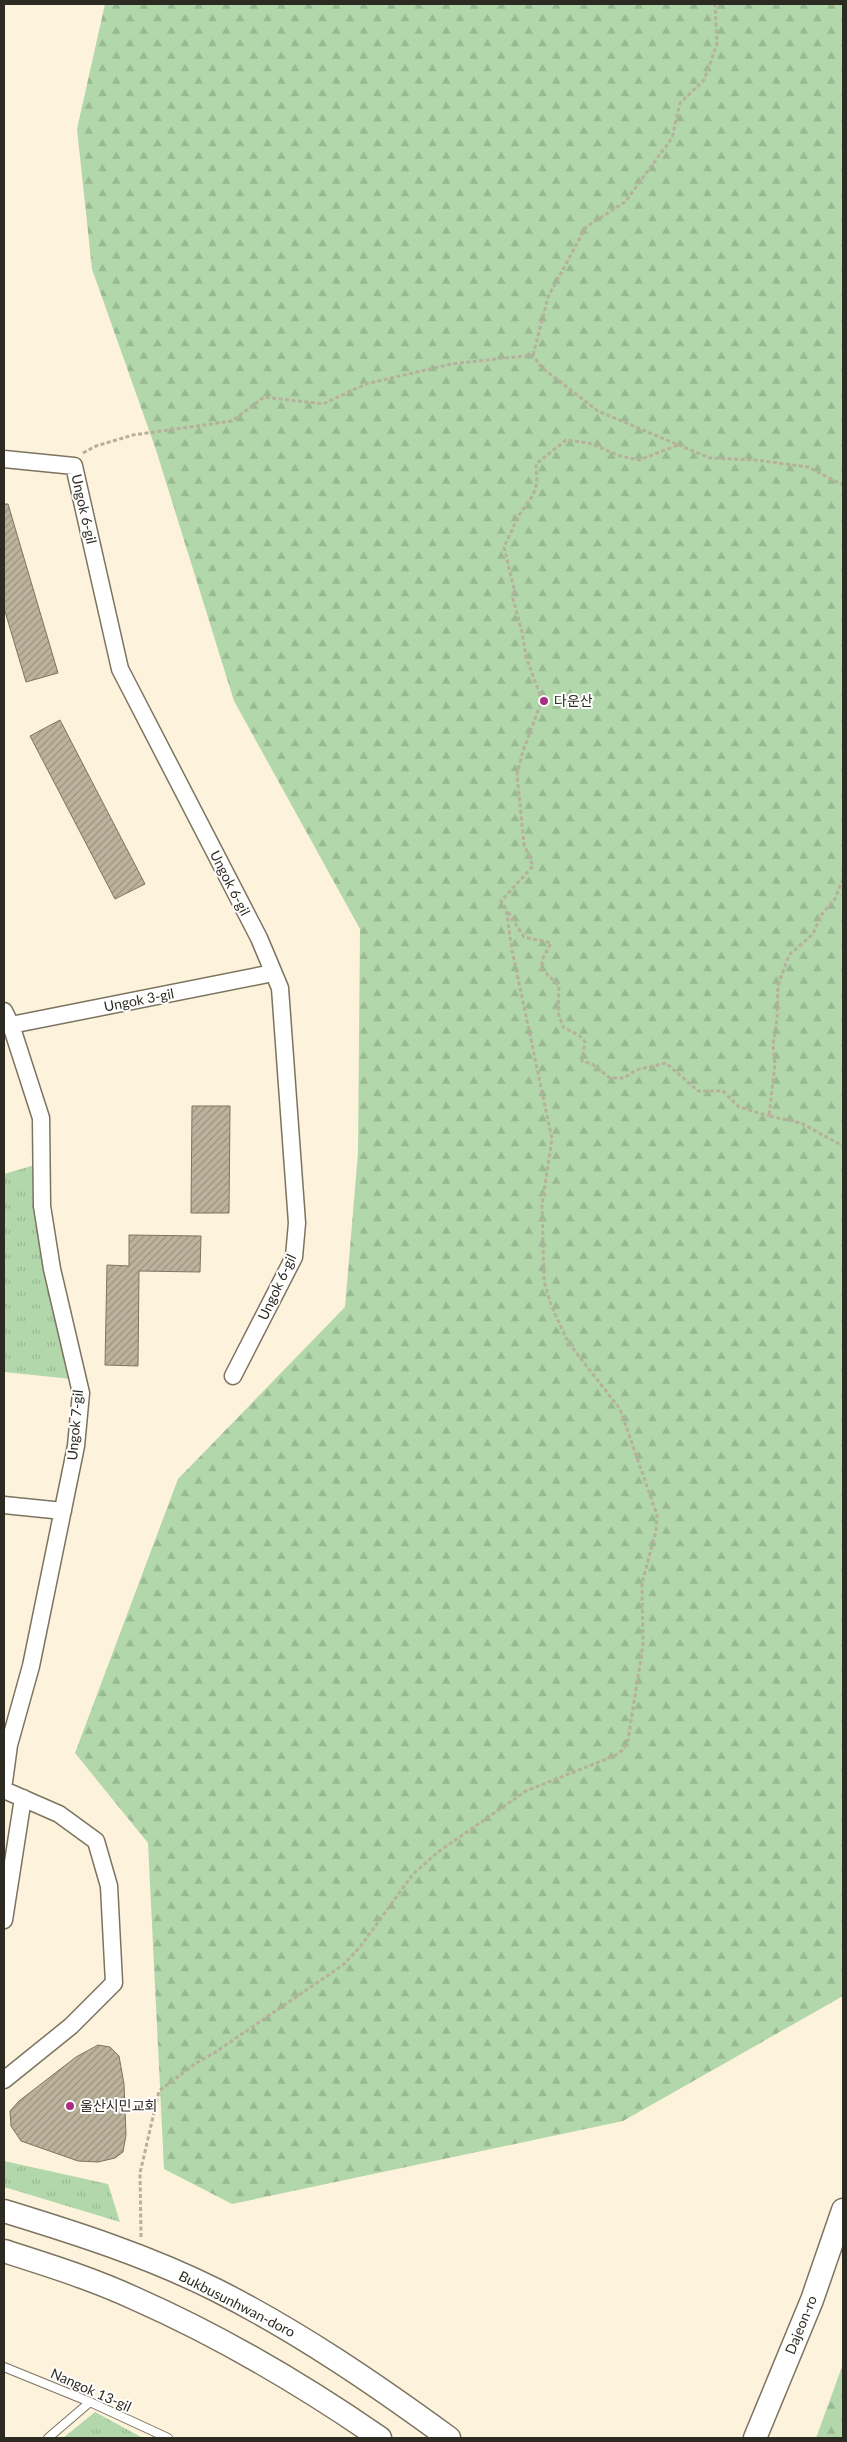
<svg xmlns="http://www.w3.org/2000/svg" width="847" height="2442" viewBox="0 0 847 2442" font-family="Lato,'Noto Sans KR',sans-serif">
  <style>
    .forest { fill: url(#forest-firs) }
    .park { fill: url(#park-tufts) }
    .building { fill: url(#building-hatch); stroke: #7e7561 }
    .lines { fill: none; stroke-linecap: round; stroke-linejoin: round }
    .lane-casing { stroke: #7c745f; stroke-width: 10 }
    .street-casing { stroke: #7c745f; stroke-width: 19 }
    .secondary-casing { stroke: #7c745f; stroke-width: 25 }
    .path { stroke: #b7b09d; stroke-width: 3; stroke-dasharray: 4 2.5; stroke-linecap: butt }
    .lane { stroke: #fff; stroke-width: 8 }
    .street { stroke: #fff; stroke-width: 16 }
    .secondary { stroke: #fff; stroke-width: 22 }
    .poi-dot { fill: #aa2f81; stroke: #fff; stroke-width: 2 }
    .labels { text-anchor: middle; stroke-width: 4; stroke-linejoin: round; paint-order: stroke }
    .street-label { font-size: 14px; fill: #2d2a21; stroke: #fff }
    .poi-label { font-size: 14px; fill: #2d2a21; stroke: #fff; text-anchor: start }
  </style>
  <defs>
    <pattern id="forest-firs" width="22" height="20" patternUnits="userSpaceOnUse" patternTransform="scale(1.25)"><rect width="22" height="20" fill="#b2d7ab"/><path d="M5 1l3.5 6h-7zM16 11l3.5 6h-7z" fill="#99b993"/></pattern>
    <pattern id="park-tufts" width="24" height="20" patternUnits="userSpaceOnUse" patternTransform="scale(1.25)"><rect width="24" height="20" fill="#b2d7ab"/><path d="M3 7l-1-3M5 7V3M7 7l1-3M15 17l-1-3M17 17v-4M19 17l1-3" fill="none" stroke="#99b993"/></pattern>
    <pattern id="building-hatch" width="6" height="6" patternUnits="userSpaceOnUse" patternTransform="scale(1.25)"><rect width="6" height="6" fill="#bcb39d"/><path d="M-1 1l2-2M0 6l6-6M5 7l2-2" fill="none" stroke="#999280"/></pattern>
  </defs>
  <rect width="100%" height="100%" fill="#fdf3dc"/>
  <path class="forest" d="M105,4H843V1996L623,2121L232,2204L164,2169L148,1843L75,1753L178,1479L345,1307L358,1153L360,929L234,701L156,450L92,269L77,129Z
    M843,2364V2438H816Z"/>
  <path class="park" d="M38,1164L72,1379L4,1372V1174Z
    M4,2161L108,2184L120,2222L4,2187Z
    M95,2412L143,2438H63Z"/>
  <path class="building" d="M4,504H8L58,673L26,682L4,608Z
    M60,720L145,884L115,899L30,736Z
    M192,1106H230L229,1213H191Z
    M129,1235L201,1236L200,1272L139,1271L138,1366L105,1365L107,1265L129,1266Z
    M98,2045L110,2047L119,2056L124,2084L126,2135L123,2152L115,2158L98,2162L78,2161L21,2141L11,2126L10,2111L19,2101L76,2057Z"/>
  <g class="lines">
    <g class="lane-casing">
      <path id="lane" d="M4,2367L90,2402L168,2438
        M48,2438L90,2402"/>
    </g>
    <g class="street-casing">
      <path id="street" d="M4,459L74,466L120,669L259,938L280,988L297,1223L294,1257L233,1376
        M4,1011L11,1025L41,1118L42,1206L52,1269L81,1393L76,1446L31,1666L9,1745L4,1782
        M4,1025H11L273,973
        M4,1505L63,1511
        M4,1790L59,1814L96,1841L109,1886L114,1983L71,2026L4,2080
        M4,1920L23,1798"/>
    </g>
    <g class="secondary-casing">
      <path id="secondary" d="M4,2211C76,2233 148,2256 216,2290C299,2332 375,2384 449,2438
        M4,2251C48,2265 93,2279 136,2299C222,2337 303,2385 380,2438
        M755,2438L812,2300L843,2210"/>
    </g>
    <path class="path" d="M533,355L548,297L586,227L625,202L672,138L680,103L704,80L717,44L715,4
      M83,453L96,446L133,435L232,421L264,397L323,404L366,384L451,364L533,355L541,367L598,411L657,436L710,458L756,460L808,467L843,485
      M843,879L835,899L821,915L813,934L789,955L778,985L777,1019L773,1045L775,1064L769,1116L801,1123L843,1146
      M508,912L524,937L551,943L542,960V969L559,986L558,1012L563,1027L580,1036L585,1042L582,1061L592,1064L610,1078H624L636,1070L666,1063L698,1091H723L739,1107L769,1116
      M141,2237L140,2173L159,2091L196,2063L214,2053L343,1965L360,1947L413,1874L438,1852L526,1791L614,1756L623,1750L628,1740L643,1645L642,1583L656,1531L657,1515L620,1409L568,1342L551,1305L544,1281L542,1204L552,1139L512,950L506,909L501,901L533,866L524,844L517,774L523,751L542,700L526,657L522,632L513,599L514,589L504,547L519,515L533,495L537,483L536,464L566,440L589,443L620,456L639,460L678,445"/>
    <use href="#lane" class="lane"/>
    <use href="#street" class="street"/>
    <use href="#secondary" class="secondary"/>
  </g>
  <g class="poi-dot">
    <circle cx="544" cy="701" r="5"/>
    <circle cx="70" cy="2106" r="5"/>
  </g>
  <g class="labels">
    <g class="street-label">
      <text transform="translate(84 509) rotate(77)" y="5">Ungok 6-gil</text>
      <text transform="translate(230 883) rotate(63)" y="5">Ungok 6-gil</text>
      <text transform="translate(139 1000) rotate(-11)" y="5">Ungok 3-gil</text>
      <text transform="translate(277 1287) rotate(-65)" y="5">Ungok 6-gil</text>
      <text transform="translate(75 1425) rotate(-85)" y="5">Ungok 7-gil</text>
      <text transform="translate(237 2304) rotate(27)" y="5">Bukbusunhwan-doro</text>
      <text transform="translate(801 2325) rotate(-68)" y="5">Dajeon-ro</text>
      <text transform="translate(91 2390) rotate(24)" y="5">Nangok 13-gil</text>
    </g>
    <g class="poi-label">
      <text x="554" y="706">다운산</text>
      <text x="80" y="2111">울산시민교회</text>
    </g>
  </g>
  <rect width="847" height="2442" fill="none" stroke="#2d2a21" stroke-width="10"/>
</svg>
